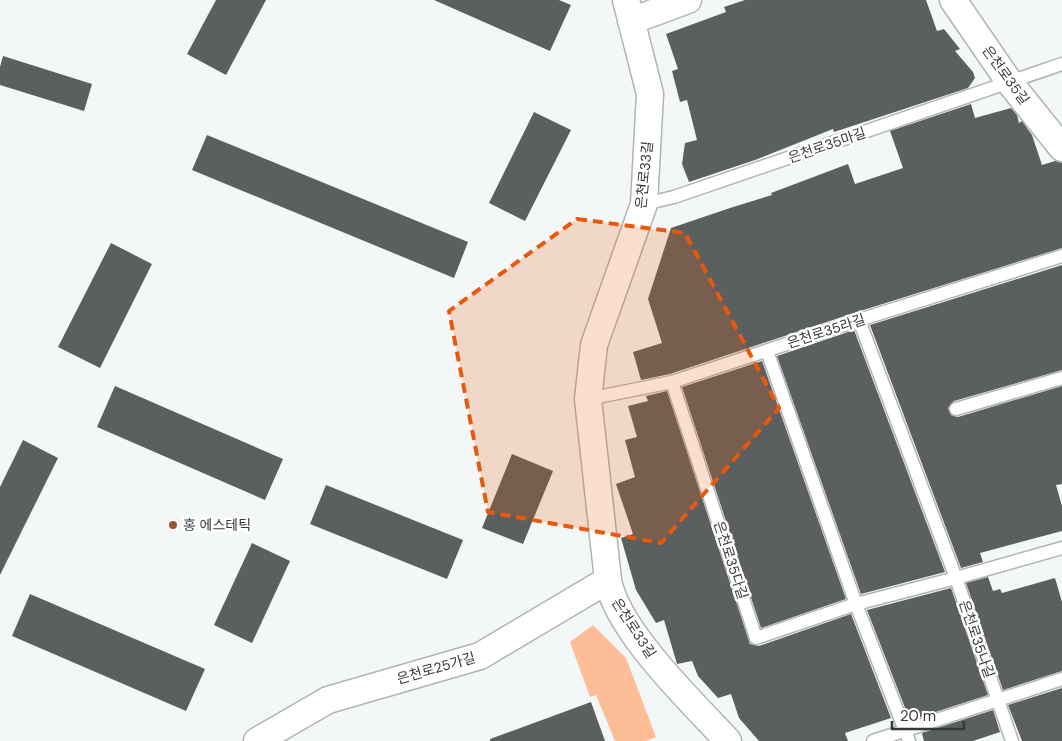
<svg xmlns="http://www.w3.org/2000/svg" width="1062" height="741" viewBox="0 0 1062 741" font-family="'DM Sans','Noto Sans KR',sans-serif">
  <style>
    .green { fill: #fdbd97 }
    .building { fill: #5c5f60 }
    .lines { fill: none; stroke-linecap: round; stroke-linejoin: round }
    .lane-casing { stroke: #b0b4b4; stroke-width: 15 }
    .street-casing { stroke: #b0b4b4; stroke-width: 29 }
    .lane { stroke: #fff; stroke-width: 12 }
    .street { stroke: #fff; stroke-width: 26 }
    .marked { fill: #e8590c; fill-opacity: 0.2; stroke: #e8590c; stroke-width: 4; stroke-dasharray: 10 6; stroke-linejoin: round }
    .poi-dot { fill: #9a5628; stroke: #fff; stroke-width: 2 }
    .labels { text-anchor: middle; stroke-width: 5; stroke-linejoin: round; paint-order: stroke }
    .street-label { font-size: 14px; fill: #373939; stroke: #fff }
    .poi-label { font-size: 14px; fill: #373939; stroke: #fff; text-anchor: start }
  </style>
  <rect width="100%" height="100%" fill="#f3f7f8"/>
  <path class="green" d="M593,625L626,658L656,737L646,741H615L596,695L590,697L570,642Z"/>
  <path class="building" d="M216,0H266L226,75L187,54Z
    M434,0H559L571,5L550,51Z
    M745,0H926L937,31L944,29L960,49L955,51L973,72L975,78L968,88L834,132L833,129L755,160L689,182L682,164L685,143L697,140L687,100L680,102L672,71L678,69L666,34L726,12L724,7Z
    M3,56L92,84L84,111L0,85V67Z
    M971,104L975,118L1011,108L1017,115L1019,123L1022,121L1032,135L1042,165L1055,161L1062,163V248L857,312L670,374L641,380L633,352L662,343L648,299L671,228L730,208L772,195L771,193L848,164L855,184L903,168L890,131Z
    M534,112L571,130L525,221L489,203Z
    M207,135L468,242L454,278L192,170Z
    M111,243L152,264L100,368L58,347Z
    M1062,265V370L954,401L948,408L951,415L958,417L1062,386V484L1056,485L1062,506V531L980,553L983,562L961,568L870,325Z
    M854,330L945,572L861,594L777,356Z
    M762,361L846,599L761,628L682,387Z
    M115,386L283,459L265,500L97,427Z
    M667,391L750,644L759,646L851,614L891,718L845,733L848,741H759L739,718L731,694L718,698L698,676L692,661L677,664L664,620L656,623L636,590L621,538L633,534L616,484L635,477L625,440L637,437L628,406L648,401L646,396Z
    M23,440L58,458L0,575V487Z
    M512,454L553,471L523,544L482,528Z
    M326,485L463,540L447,579L310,524Z
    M252,543L290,561L252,643L214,625Z
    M988,577L993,591L1000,589L1002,593L1055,578L1062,602V671L1003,690L966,583Z
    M951,588L988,695L917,718L915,710L907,713L867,610Z
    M30,594L205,669L186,711L12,636Z
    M1062,688V741H1022L1008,705Z
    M591,702L605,741H490V739Z
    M993,710L1000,732L973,741H924L922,733Z"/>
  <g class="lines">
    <g class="lane-casing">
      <path id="lane" d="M644,204L674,197L1062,64
        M859,320L956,578L1012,741
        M767,351L856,604L909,741
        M672,382L756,638L856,604L956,578L1062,548
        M588,399L672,382L859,320L1062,256
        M956,409L1062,378
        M873,741L1062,679"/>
    </g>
    <g class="street-casing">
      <path id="street" d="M626,0L650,94L644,204L594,345L588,399L608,580C617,631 693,703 728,741
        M953,0L1010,83L1062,148
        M631,21L688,0
        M257,741L328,700L480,656L608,580"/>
    </g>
    <use href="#lane" class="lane"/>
    <use href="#street" class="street"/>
  </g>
  <path class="marked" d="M577,219L685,233L779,408L661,543L488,512L449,311Z"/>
  <circle class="poi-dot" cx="173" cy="525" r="5"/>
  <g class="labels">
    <g class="street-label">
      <text transform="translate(1006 75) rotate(54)" y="5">은천로35길</text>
      <text transform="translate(827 145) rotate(-19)" y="5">은천로35마길</text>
      <text transform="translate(644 175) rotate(-84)" y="5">은천로33길</text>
      <text transform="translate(826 331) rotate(-18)" y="5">은천로35라길</text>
      <text transform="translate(731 560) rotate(72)" y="5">은천로35다길</text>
      <text transform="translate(634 628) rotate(57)" y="5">은천로33길</text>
      <text transform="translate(977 639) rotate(71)" y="5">은천로35나길</text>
      <text transform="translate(436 668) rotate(-16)" y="5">은천로25가길</text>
    </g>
    <g class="poi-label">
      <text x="183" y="530">홍 에스테틱</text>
    </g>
  </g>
  <path d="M892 721v8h72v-8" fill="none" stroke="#373939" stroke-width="2.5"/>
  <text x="900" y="721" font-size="15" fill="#373939" stroke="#ffffff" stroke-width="4" paint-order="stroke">20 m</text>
</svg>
